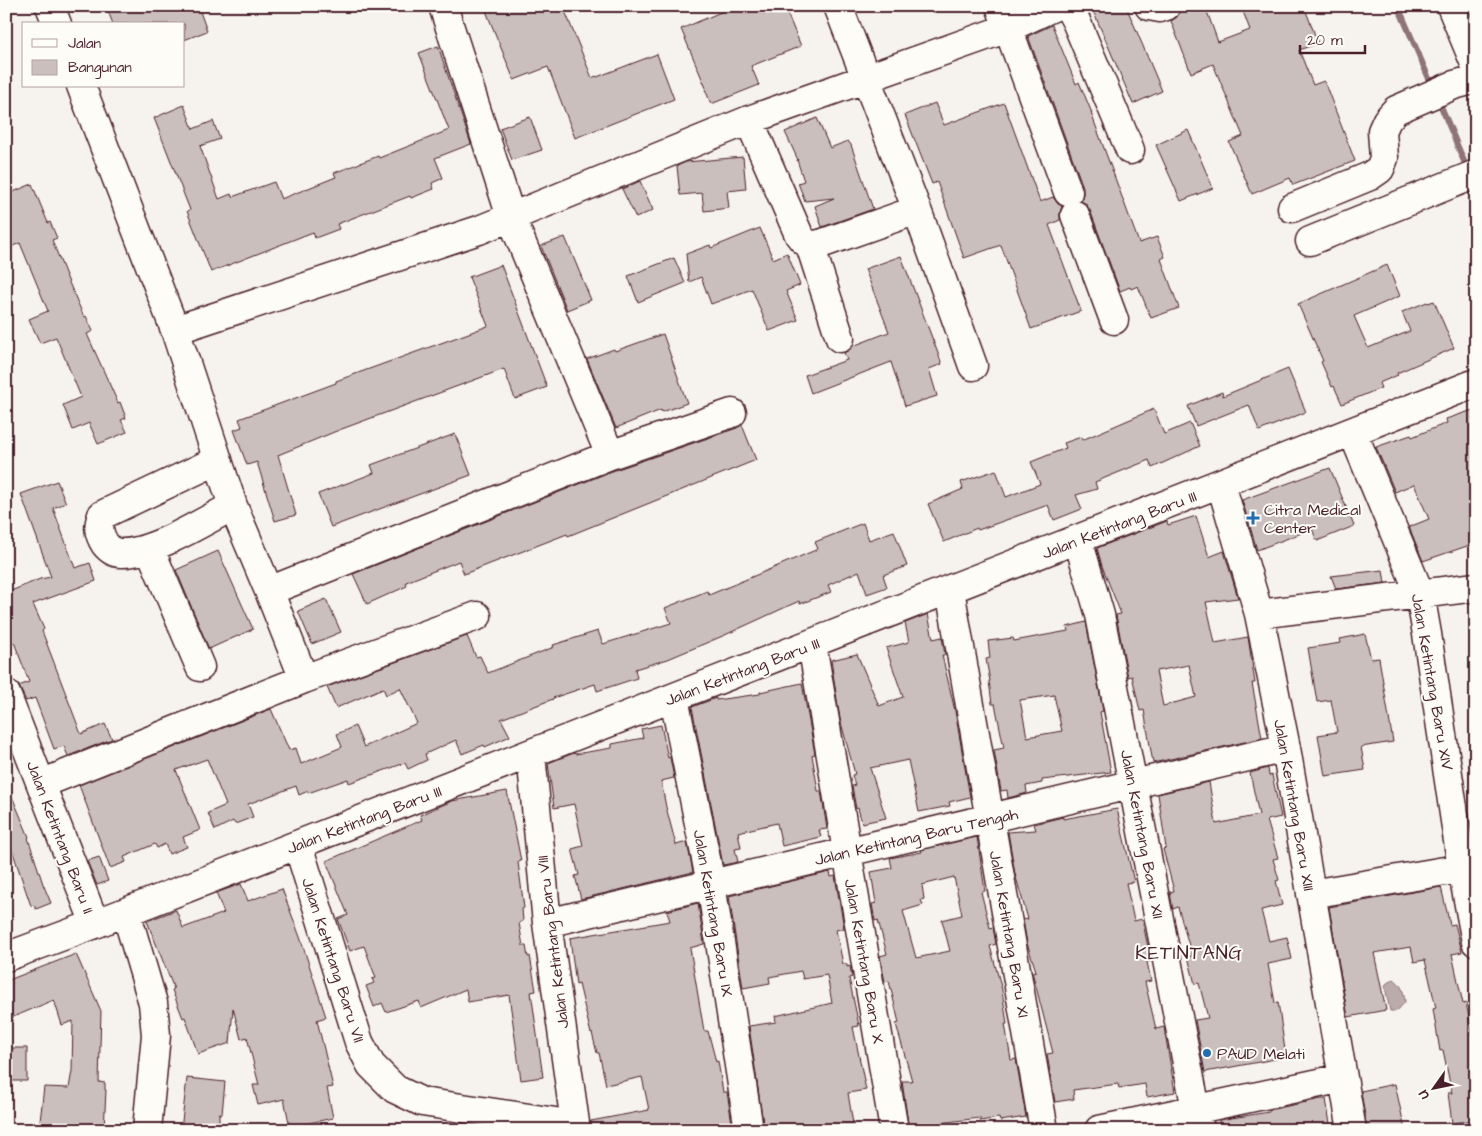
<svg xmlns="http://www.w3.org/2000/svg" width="1482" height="1136" viewBox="0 0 1482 1136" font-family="'Architects Daughter',sans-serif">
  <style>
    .water { fill: #bbabac; stroke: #8e7378 }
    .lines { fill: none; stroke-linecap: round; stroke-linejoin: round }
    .stream { stroke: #8e7378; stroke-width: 6 }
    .building { fill: #cbbfbe; stroke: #4a1f2b; fill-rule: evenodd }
    .minor-casing { stroke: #4a1f2b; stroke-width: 31 }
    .minor { stroke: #fdfcf7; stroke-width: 28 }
    .poi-dot { fill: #1f6fb2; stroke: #fdfcf7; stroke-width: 2 }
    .labels { text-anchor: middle; stroke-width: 4; stroke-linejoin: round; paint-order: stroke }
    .poi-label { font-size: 16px; fill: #4a1f2b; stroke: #fdfcf7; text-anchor: start }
    .street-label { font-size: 16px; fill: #4a1f2b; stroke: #fdfcf7 }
    .quarter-label { font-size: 19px; letter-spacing: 1px; fill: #4a1f2b; stroke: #fdfcf7 }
  </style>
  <rect width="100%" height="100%" fill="#f6f3ef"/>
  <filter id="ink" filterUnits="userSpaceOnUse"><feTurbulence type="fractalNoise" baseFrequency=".02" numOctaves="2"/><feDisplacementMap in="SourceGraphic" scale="10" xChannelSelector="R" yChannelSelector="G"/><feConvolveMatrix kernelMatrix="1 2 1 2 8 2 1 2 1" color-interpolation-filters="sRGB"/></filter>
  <g filter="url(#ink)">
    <path class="water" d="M1394,979C1402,985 1404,992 1405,1002L1397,1011H1390L1385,987L1387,983Z"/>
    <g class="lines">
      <path class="stream" d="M1398,6L1433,88
        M1438,99L1468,171"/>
    </g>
    <path class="building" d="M106,6H156L159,13L176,6H198L207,31L184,40V24H113Z
      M484,6H563L592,78L596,76L597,77L657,54L674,99L575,138L548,67L514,80Z
      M735,6H784L801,46L751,66L759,85L711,104L705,89L706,88L681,29Z
      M1091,6H1126L1162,91L1133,104Z
      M1192,6H1205L1218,42L1250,30L1241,6H1304L1318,43L1299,50L1313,85L1324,81L1355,161L1293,185L1290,178L1252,194L1229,142L1243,136L1213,64L1191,73L1171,21L1177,17L1181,10Z
      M1052,25L1076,84L1079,82L1092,113H1091L1139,243L1157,237L1165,257L1161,259L1179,308L1151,318L1138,286L1131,289L1130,287L1120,291L1090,210L1085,203L1081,201L1083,194V187L1028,36Z
      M438,46L471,144L435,158L443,178L432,183L434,189L411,198L410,196L337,224L339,229L315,238L313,232L211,272L187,211L190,210L154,118L184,105L193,129L213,121L220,139L200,146L219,199L231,194L232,197L274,182L281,199L336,177L334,173L378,156L379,158L449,130L419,53Z
      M935,103L944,125L1004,103L1040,202L1053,197L1058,204L1062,206L1060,213V220L1049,225L1081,311L1031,329L1001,245L964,258L937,182L932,184L905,115Z
      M530,117L542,150L512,160L500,128Z
      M817,118L830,148L848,141L851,145L873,209L822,227L815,206L834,198L805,201L798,183L804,181L797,160H798L785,132Z
      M1188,130L1213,188L1181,201L1156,145Z
      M743,157L746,189L727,191L729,208L704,211L702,193L680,195L677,166L686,162Z
      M640,181L653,210L636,218L622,189Z
      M32,184L48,223L50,222L57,238L52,240L67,278L84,317L86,316L93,331L87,334L118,403L120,402L126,418L121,420L127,432L98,444L89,423L73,430L63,405L81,397L56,337L40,343L29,319L48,311L20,243L6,249V220L12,217L6,204V195Z
      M760,228L773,259L787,253L800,285L786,291L798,320L769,331L752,289L711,304L701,277L689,282L686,254L710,245L711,248Z
      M565,237L591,300L567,310L541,246Z
      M901,256L942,364L929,369L937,396L905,406L891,362L811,393L805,375L847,360L844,353L853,346L889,332L865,269Z
      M674,258L685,283L638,302L628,276Z
      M501,265L547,387L515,399L504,369L339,430L278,455L296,515L275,521L257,462L247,465L234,430L242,427L239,419L336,383V381L488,326L469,277Z
      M1387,265L1400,296L1354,316L1368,348L1410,331L1402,312L1427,302L1428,303L1434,301L1454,348L1397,373L1398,375L1379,383L1381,388L1342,404L1334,386L1332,387L1321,362L1323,361L1298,304Z
      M663,334L687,403L662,412L661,410L616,428L587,359L614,349L615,351Z
      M1288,369L1306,412L1259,431L1249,405L1196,426L1188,406L1222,392L1223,396Z
      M1154,409L1164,434L1190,423L1200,446L1152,468L1149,460L1095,482L1097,489L1076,495L1082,509L1054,520L1048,505L978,530L977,528L944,542L928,504L963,489L961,482L996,470L1006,497L1040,484L1031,462L1066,448L1064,443L1081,437L1082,440Z
      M1476,409V543L1423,561L1409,527L1429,519L1414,484L1395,492L1376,447L1411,435L1412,437L1447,423L1446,419Z
      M742,425L756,460L568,536L567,534L464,574L459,561L406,582L407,586L367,604L353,574L615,470L737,428Z
      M455,434L471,475L331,527L318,494L374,473L371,465Z
      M1330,468L1354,526L1317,541L1312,529L1257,550L1242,500Z
      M57,481L66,503L53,508L75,568L90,563L96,581L33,604L44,629L42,631L81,734L105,724L112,739L68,756L64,746L54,749L35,698L26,701L19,686L29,682L14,642L12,643L6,629V593L40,579L51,577L21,494Z
      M1196,516L1209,557L1224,551L1238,598L1206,602L1215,643L1248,637L1255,683H1252L1262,738L1153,763L1144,710L1140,711L1132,676L1128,677L1116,615L1121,614L1102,566L1097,548L1167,521L1168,525ZM1189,665L1196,697L1163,706L1156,671Z
      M863,523L869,540L894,531L907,566L883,575L887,587L867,594L859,571L828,585L831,592L800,604L799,601L725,635L668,659L635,669L637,678L597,691L595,684L553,698V699L501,719L510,736L485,747L484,745L462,754L456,740L425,754L427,760L408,769L405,763L349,783L348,779L308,793V791L299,795L296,786L248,804L253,817L235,824L233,821L215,830L208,813L226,805L207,759L176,770L200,830L183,837L187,847L169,854L165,844L157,848L155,844L124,857L126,862L110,868L79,785L271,709L289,750L296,748L301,764L342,747L337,734L355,726L364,747L417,723L400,688L386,695L383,688L336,708L327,687L467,636L476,657L480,656L488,673L554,647L553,645L598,631L603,644L671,623L665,608L707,591L709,595L818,549L815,542Z
      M218,551L253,629L209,649L176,570Z
      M1383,570L1385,583L1336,589L1331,576Z
      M326,599L341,632L312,644L298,611Z
      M928,614L933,639L942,637L945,655H942L955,711L970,797L949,802L950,806L919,812L908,760L870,768L886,818L862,823L858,808L856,809L852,786L855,785L852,775L855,774L840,719L831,660L857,654L879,706L903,697L886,648L909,642L905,623Z
      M1086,622L1103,711L1100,712L1111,772L1042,780V783L1026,786L1027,793L1008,798L1007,790L1001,791L994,750L1004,748L995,704H992L989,681H990L986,659L990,658L988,641L1013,638L1014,641L1068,631L1067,627ZM1054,695L1062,731L1027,737L1020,700Z
      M1365,634L1371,659L1379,658L1393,742L1361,747L1365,770L1325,776L1318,735L1337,732L1331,700L1317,702L1308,648L1341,643L1340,639Z
      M802,683L815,754L812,755L818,791H821L827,829L819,830L821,837L782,846L777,823L738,832L741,848L735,849L738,862L723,865L692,707L716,698V700L760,694V692Z
      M661,725L668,758L670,757L674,778L661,781L666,807L676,845L687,842L693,872L581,899L575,876L579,875L572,849L583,846L574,804L554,808L548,763L574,753L575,754L612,748V744L643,738L641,729Z
      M1268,768L1269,776L1272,775L1281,817L1267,820L1278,858L1273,859L1279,880L1276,881L1282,905L1261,910L1269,941L1287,937L1292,959L1268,964L1275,1003L1278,1002L1286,1057L1205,1072L1195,1020L1208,1018L1199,983L1195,984L1188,957L1192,956L1178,907L1173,909L1172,905L1170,892L1174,891L1163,849L1166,848L1158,794L1209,782L1216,824L1259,815L1250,773Z
      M6,782L29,837L28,838L43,884L51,903L36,909L34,905L31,906L6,832Z
      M507,791L521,861L518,862L524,908L522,909L523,921L519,923L523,946H526L528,957L530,956L536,991L531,992L543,1077L521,1080L509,995L468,1002L466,989L421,1008L419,1001L386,1012L382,1003L374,1007L366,986L374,983L372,979L376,978L364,946L350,951L338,919L348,915L326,861L422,820L420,815L452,801Z
      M1117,809L1134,882L1126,883L1134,921L1142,919L1151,961L1147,962L1151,981L1145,982L1156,1029L1164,1027L1175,1092L1147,1097L1145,1084L1119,1088L1118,1084L1073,1090L1074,1099L1055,1102L1047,1054L1053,1053L1034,979L1032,972L1036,971L1027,943L1023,920L1028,919L1015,874L1008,832L1036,830L1034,824L1063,817V819Z
      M977,837L985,891L981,892L990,928L993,927L996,944L990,946L1002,990L1007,1024H1005L1011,1060L1016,1059L1026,1117L1000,1121L999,1118L980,1121V1118L931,1124V1130H909L902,1081H912L896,1024L899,1023L889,981L885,982L880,956L887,954L878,920L875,921L872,904L876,903L871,872L892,868L890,858L922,852L921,850ZM954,877L962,915L942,920L950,951L916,958L903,911L923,905L921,900L924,899L922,885Z
      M99,857L108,881L97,885L87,861Z
      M830,872L831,877L835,876L844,928L836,930L843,964H847V967L850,966L852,977L849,978L859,1026L853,1027L866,1090L848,1093L854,1130H764L749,1026L776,1022L775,1016L832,1003L827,975L803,979L801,971L769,977L770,983L743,988L729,896Z
      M241,884L248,901L282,889L300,937L326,1017L317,1020L333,1087L327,1088L333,1118L290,1127L284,1099L258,1105L253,1085H259L247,1037L241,1039L233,1008L230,1043L198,1054L185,1017L183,1018L172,990L174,989L147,921L176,910L183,928L224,913L216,893Z
      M1441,887L1450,925L1455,924L1462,952L1452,954L1463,1004L1466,1003L1476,1050V1120L1452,1123L1448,1093H1452L1443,1050L1440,1051L1433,1009L1436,1008L1425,960L1414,962L1411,947L1374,953L1386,1010L1348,1017L1329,907Z
      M698,903L704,944L690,948L704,1031H708L716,1062L718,1061L723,1092H727L733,1130H591V1121L649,1110L642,1077L606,1085L599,1053H597L592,1033L591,1034L579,984L576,985L570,938L670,921L667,911Z
      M76,954L101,1011L99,1082L105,1083V1090H106L104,1130H39L44,1087L69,1088L72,1071L73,1021L62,1025L54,1000L6,1020V981Z
      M6,1048H27V1081H6Z
      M187,1078L225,1082L222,1114L219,1113V1130H181Z
      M1395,1084L1405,1130H1367L1361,1091Z
      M1321,1099H1326L1331,1130H1220L1219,1120L1269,1112V1110Z"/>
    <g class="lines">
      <g class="minor-casing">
        <path id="minor" d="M50,6L57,24
          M443,6L511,217L610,455
          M838,6L917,210L973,366
          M1000,6L1068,192
          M1065,6L1069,8L1076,21L1130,150
          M1149,6L1160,8L1166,6
          M1451,6L1476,66
          M81,86L175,330L233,506L269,591L304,679L477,616
          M749,120L799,235C807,247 814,246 826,242L917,210
          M1292,208L1370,176L1380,169L1384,158L1382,131L1387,120L1396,110L1454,85L1476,79
          M1075,215L1114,320
          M1310,241L1476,174
          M810,245L840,338
          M175,330L479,230L749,120L1008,28L1055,6
          M1353,433L1420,594L1427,634L1462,868L1476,942
          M218,460L102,515C98,526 98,533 105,544C109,549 113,553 121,553C152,554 204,521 233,506
          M1221,484L1259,614L1286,748L1352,1130
          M1078,540L1100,615L1200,1130
          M150,549L200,667
          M950,590L1044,1130
          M269,591L610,455L732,413
          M1259,614L1476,587
          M812,644L894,1130
          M6,694L95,924
          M674,698L711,884L749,1130
          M531,754L547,923L576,1130
          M41,784L304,679
          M298,845L359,1042L371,1065L395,1089L422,1102L575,1125
          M1311,894L1462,868
          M126,912L153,1003L156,1035L147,1130
          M547,923L1286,748
          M6,957L95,924L1476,383
          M1099,1130L1343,1078"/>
      </g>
      <use href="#minor" class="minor"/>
    </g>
  </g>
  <g class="poi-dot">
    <path d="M1250.5 510.5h5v5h5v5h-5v5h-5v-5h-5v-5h5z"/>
    <circle cx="1207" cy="1053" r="5"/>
  </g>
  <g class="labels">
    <g class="poi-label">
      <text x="1264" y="515">Citra Medical<tspan x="1264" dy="18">Center</tspan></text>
      <text x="1217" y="1059">PAUD Melati</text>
    </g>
    <g class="street-label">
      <text transform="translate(1119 524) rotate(-21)" y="6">Jalan Ketintang Baru III</text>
      <text transform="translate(742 671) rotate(-21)" y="6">Jalan Ketintang Baru III</text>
      <text transform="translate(1433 682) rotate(80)" y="6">Jalan Ketintang Baru XIV</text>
      <text transform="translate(1295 805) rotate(80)" y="6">Jalan Ketintang Baru XIII</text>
      <text transform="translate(364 819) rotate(-21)" y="6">Jalan Ketintang Baru III</text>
      <text transform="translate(1143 834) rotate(79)" y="6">Jalan Ketintang Baru XII</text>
      <text transform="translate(916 836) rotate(-13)" y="6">Jalan Ketintang Baru Tengah</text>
      <text transform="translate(61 837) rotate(69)" y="6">Jalan Ketintang Baru II</text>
      <text transform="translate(714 913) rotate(80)" y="6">Jalan Ketintang Baru IX</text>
      <text transform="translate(1010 934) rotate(80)" y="6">Jalan Ketintang Baru XI</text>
      <text transform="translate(552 942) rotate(-97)" y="6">Jalan Ketintang Baru VIII</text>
      <text transform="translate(334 960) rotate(72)" y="6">Jalan Ketintang Baru VII</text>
      <text transform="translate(865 961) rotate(80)" y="6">Jalan Ketintang Baru X</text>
    </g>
    <g class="quarter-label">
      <text x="1189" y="959">KETINTANG</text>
    </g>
  </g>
  <rect width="1482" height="1136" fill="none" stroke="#fdfcf7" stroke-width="25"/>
  <rect x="12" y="12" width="1457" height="1111" fill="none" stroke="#4a1f2b" stroke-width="2" filter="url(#ink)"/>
  <rect x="22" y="22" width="162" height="65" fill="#fdfcf7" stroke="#b5a4a5"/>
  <rect x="32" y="39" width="25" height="8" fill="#fdfcf7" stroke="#b5a4a5"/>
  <text x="68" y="48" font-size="15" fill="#4a1f2b">Jalan</text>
  <rect x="32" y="60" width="25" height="15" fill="#cbbfbe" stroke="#b5a4a5"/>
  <text x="68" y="72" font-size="15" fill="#4a1f2b">Bangunan</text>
  <g transform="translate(1434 1088) rotate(237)" stroke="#fdfcf7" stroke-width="4" paint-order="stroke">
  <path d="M0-4L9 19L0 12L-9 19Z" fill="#4a1f2b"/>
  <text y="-8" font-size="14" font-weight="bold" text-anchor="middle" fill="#4a1f2b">U</text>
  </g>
  <path d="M1300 45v8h65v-8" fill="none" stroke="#4a1f2b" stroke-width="2.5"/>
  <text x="1307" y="45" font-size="15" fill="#4a1f2b" stroke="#fdfcf7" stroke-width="4" paint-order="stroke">20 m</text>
</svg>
